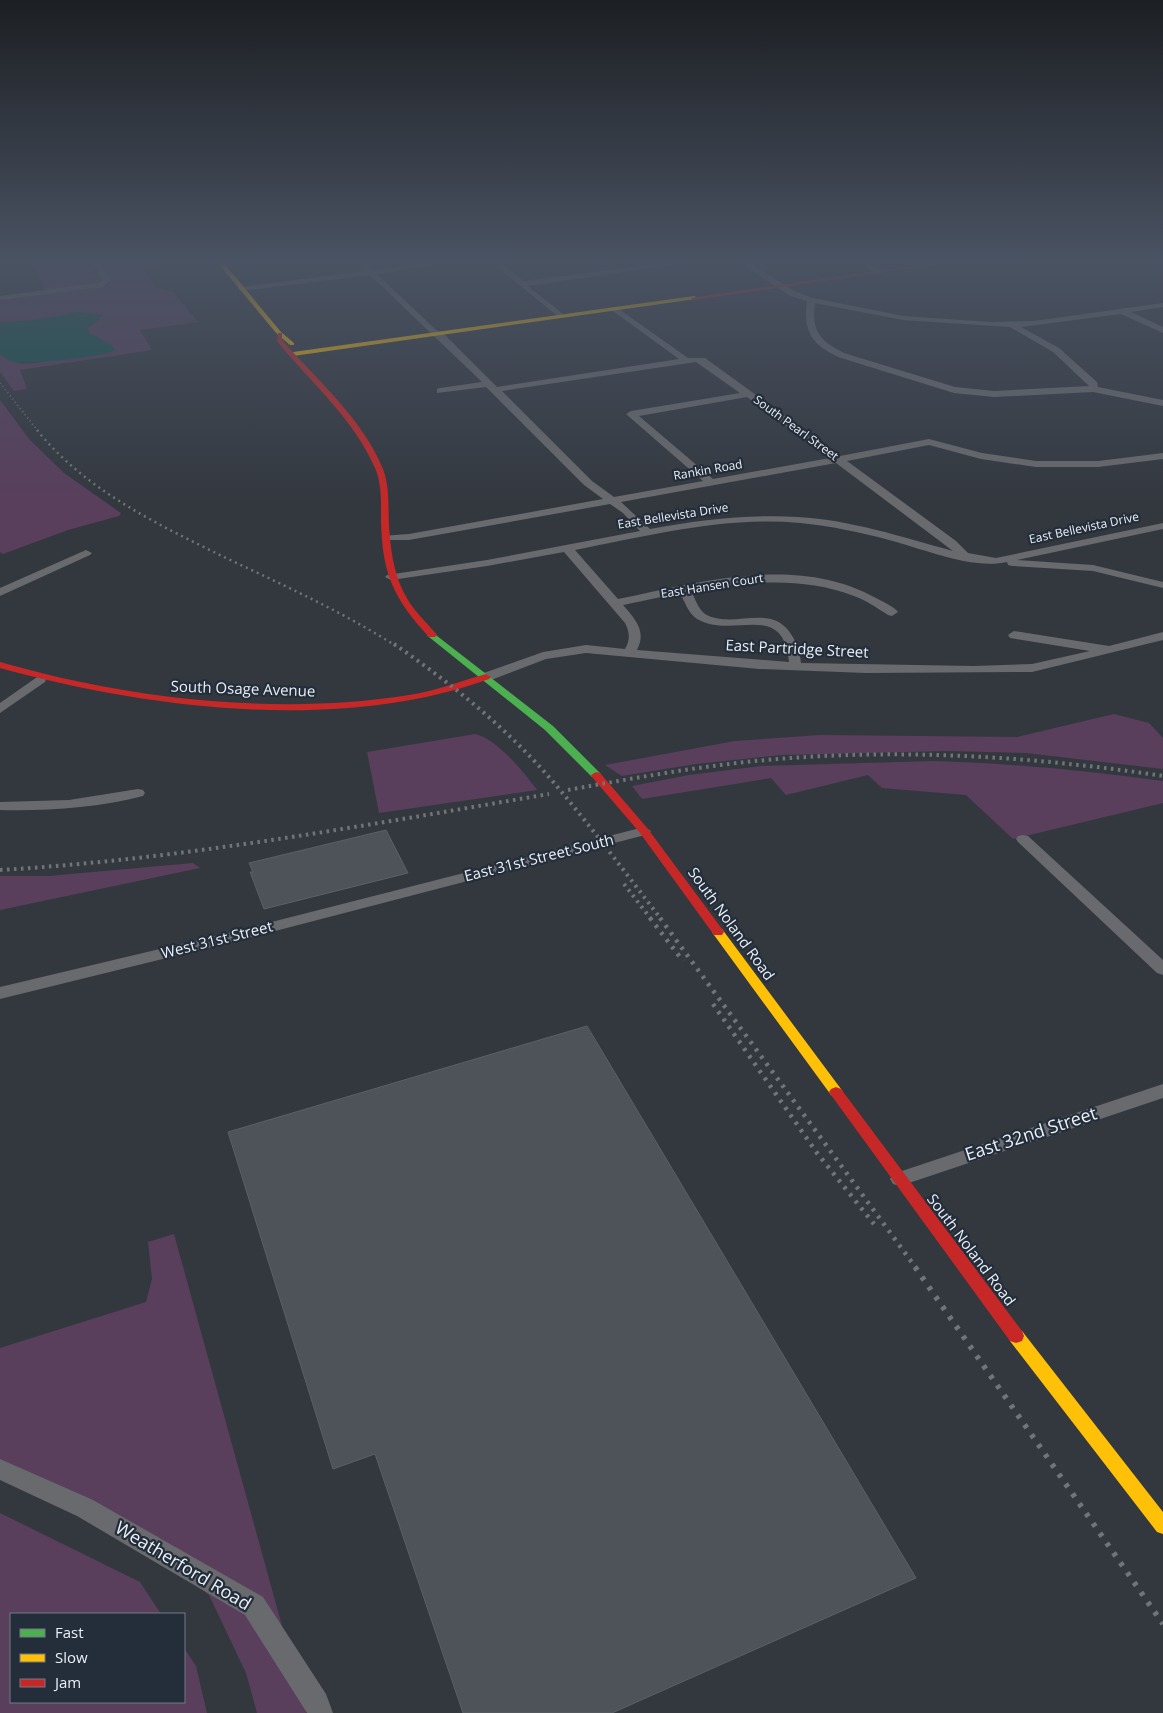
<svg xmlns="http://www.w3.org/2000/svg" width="1163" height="1713" viewBox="0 0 1163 1713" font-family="'Open Sans',sans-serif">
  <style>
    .green { fill: #593f5c }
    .water { fill: #0e534e }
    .building { fill: #4d5359; stroke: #5a6065 }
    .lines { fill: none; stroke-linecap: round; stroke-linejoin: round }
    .street { fill: #696a6d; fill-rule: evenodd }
    .fast { fill: #4caf50; fill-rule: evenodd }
    .slow { fill: #ffc107; fill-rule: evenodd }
    .jam { fill: #c62828; fill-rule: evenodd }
    .rail-far4 { stroke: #717478; stroke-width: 2; stroke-dasharray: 1 3; stroke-linecap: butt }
    .rail-far3 { stroke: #717478; stroke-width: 2.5; stroke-dasharray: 2 4; stroke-linecap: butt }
    .rail-far2 { stroke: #717478; stroke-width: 4; stroke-dasharray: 2.5 4.5; stroke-linecap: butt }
    .rail-far1 { stroke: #717478; stroke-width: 4.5; stroke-dasharray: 3 6; stroke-linecap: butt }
    .rail { stroke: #717478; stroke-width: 5.5; stroke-dasharray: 4 8; stroke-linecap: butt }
    .labels { text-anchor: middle; stroke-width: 4.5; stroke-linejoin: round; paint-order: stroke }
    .far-street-label { font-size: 12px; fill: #e9eff7; stroke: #242d3a }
    .street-label { font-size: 15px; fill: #e9eff7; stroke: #242d3a }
    .near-street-label { font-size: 18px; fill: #e9eff7; stroke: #242d3a }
  </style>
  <rect width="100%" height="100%" fill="#33383f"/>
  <path class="green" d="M30,262H89L100,281L89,285L46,291Z
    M100,262H155L159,269L146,271L155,287L173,292L198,322L140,330L152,350L20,370L27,389L14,391L0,372V354C28,378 69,352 96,338L89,334L87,328L100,319L78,312L37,320L0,323V300L107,286L110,282Z
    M0,400L30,440L64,473L121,513L119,516L68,530L3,554L0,552Z
    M1114,714L1149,723L1163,738V769L1026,753L946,751L781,755L696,764L622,776L605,765L735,741L820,735L1017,737Z
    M475,734C496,738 524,772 537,790L379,813L367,752Z
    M934,761C1011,763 1087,771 1163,781V803L1013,839L966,795L882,788L868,775L786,795L771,778L642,799L632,786L689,775L761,766Z
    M193,863L200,868L0,910V876H49Z
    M174,1234L306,1713H257L246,1673L209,1595L164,1557L0,1471V1348L146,1302L152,1279L148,1242Z
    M0,1513L140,1582L161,1614H11V1702H184V1648L196,1666L207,1713H0Z"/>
  <path class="water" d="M78,312L103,315L87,328L89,333L112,345L115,350C106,357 31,364 17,362C10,362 5,358 0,354V323L37,320Z"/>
  <path class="building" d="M386,830L408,873L264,909L250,872H253L249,863Z
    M587,1026L916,1578L612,1713H463L375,1454L333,1469L228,1132Z"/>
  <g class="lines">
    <path class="street" d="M91,262H99L110,280L103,287L0,300V296L98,283L102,280Z
      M357,262H365L373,270L431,262H453L377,274L435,329L445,335L497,387L679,359L613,311V307H616L688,358H705L840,456L929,439L982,453L1036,461H1098L1163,453V459L1098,467H1036L981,459L929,445L847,461L956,541L968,553L996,558L1163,523V529L1017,560L1093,565L1163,582V588L1093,571L1012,566L1008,565L1007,562C972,570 924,549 889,540C860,532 830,526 800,523C724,516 648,536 575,550L618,599C700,582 797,554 876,598C883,602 893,606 898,612L892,616L888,615C877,608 866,600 854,596C801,576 746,582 691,591C695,598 698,609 705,614C733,630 770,602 791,634C797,643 800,652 801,663L974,666L1032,664L1090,651L1010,638L1008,635L1014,631L1109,646L1163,632V640L1032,672L866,673L759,669L586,653L546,659L491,680H481L480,677L481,674L543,652L586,645L625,649C630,640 630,633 625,623L564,552L487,566L391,580L385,577L387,575L487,560L640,531L623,513L610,504L409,540H382V536L409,534L603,499L584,485L486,387L437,393V389L440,388L482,382L370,275L241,291L237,289L241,287L365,271ZM696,362L740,393L631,411L626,414L703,481L614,497L592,481L502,391ZM747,397L830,458L713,479L639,416ZM836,463L953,551C902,537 851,520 798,517C748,514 699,520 650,529L621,502ZM680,593C685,602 688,613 697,619C733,640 783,599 789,662L637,650C647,631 635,619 623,605Z
      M491,262H500L523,281L671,262H693L528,286L563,314V318H560Z
      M739,262H748L796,292L813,298L903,316L991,322L1034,321L1163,303V307L1131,312L1163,327V333L1121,314L1021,327L1059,348L1097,382L1098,387L1163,400V406L1093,392L994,397L954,393L838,357C811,344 803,331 807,301L790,296ZM815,303L903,320L1010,327L1053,352L1089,386L994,391L955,387L844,353C820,341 811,331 815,303Z
      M857,262H867L883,272L876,274Z
      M86,550L92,553L90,555L0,596V588Z
      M40,675L46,679L45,682L0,713V703Z
      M138,789L143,790L145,793L143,796C96,808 48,811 0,810V802L69,800Z
      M644,827L651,831L649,834L248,938L0,999V987L248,928Z
      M1023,835L1028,836L1163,960V975L1157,973L1018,842L1016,839L1018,836Z
      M1163,1084V1098L900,1186L893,1184L890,1179L893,1174Z
      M0,1459L93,1500L263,1597L326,1694L333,1713H307L245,1615L77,1516L0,1480Z"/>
    <path class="fast" d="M432,632L553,726L600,773L601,775L600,777H592L545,730L429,637L427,635Z"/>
    <path class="slow" d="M217,262H223L281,332L294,343V345H290L277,334Z
      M694,296L696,297V299L293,356L290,354L293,352Z
      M718,928L722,929L841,1089L843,1092L841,1095L836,1097L831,1095L714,935L712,932Z
      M1016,1329L1022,1331L1163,1512V1534L1157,1532L1010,1341L1008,1336L1010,1331Z"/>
    <path class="jam" d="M938,262H954L694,300L691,298Z
      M278,333H282V340C317,380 363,419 383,469C390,487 388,507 389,526C391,555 395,582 412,606C419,616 429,625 437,635L435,637H429C393,598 382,573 381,520C381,503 382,484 375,468C354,419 310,382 277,341Z
      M0,662C27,669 54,677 81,682C185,704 303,712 409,695C436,691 460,681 486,674L491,677L489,679C340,733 150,709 0,668Z
      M596,772L600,773L648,829L722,929L724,932L722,935H714L640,833L592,777L591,775Z
      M836,1087L841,1089L1022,1331L1024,1336L1022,1341L1016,1343L1010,1341L831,1095L829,1092L831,1089Z"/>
    <path class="rail-far4" d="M0,383L38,431"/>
    <path class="rail-far3" d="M37,430C85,490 157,524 224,557C283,585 341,611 396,646"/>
    <path class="rail-far2" d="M394,644C455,686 513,733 560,790C595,832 628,876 661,919
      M568,790C634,778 700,766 766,760C899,748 1031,756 1163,776
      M0,870C185,859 366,825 549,794
      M624,884L651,919"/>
    <path class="rail-far1" d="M650,918L683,961
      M660,918L916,1268
      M713,1004L817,1153L874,1224"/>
    <path class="rail" d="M915,1267L1163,1624"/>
  </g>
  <linearGradient id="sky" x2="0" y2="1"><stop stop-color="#1c1f23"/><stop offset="0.52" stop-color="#4a5363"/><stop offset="1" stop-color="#4a5363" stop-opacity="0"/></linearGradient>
  <rect width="1163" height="502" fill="url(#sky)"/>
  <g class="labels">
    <g class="far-street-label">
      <text transform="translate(796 428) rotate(36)" y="4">South Pearl Street</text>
      <text transform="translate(708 470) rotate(-10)" y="4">Rankin Road</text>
      <text transform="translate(673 516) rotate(-9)" y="4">East Bellevista Drive</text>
      <text transform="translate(1084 528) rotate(-12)" y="4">East Bellevista Drive</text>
      <text transform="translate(712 586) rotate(-9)" y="4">East Hansen Court</text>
    </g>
    <g class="street-label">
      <text transform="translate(797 649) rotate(3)" y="5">East Partridge Street</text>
      <text transform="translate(243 689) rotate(2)" y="5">South Osage Avenue</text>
      <text transform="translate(539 858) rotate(-14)" y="5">East 31st Street South</text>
      <text transform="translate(731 924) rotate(54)" y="5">South Noland Road</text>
      <text transform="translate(217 940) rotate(-14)" y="5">West 31st Street</text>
      <text transform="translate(971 1250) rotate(53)" y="5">South Noland Road</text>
    </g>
    <g class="near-street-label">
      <text transform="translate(1031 1134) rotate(-18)" y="6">East 32nd Street</text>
      <text transform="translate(183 1566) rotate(31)" y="6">Weatherford Road</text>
    </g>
  </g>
  <rect x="10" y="1613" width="175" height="90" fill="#242d3a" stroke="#737b86"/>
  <rect x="20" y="1629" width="25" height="8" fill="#4caf50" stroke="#737b86"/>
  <text x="55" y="1638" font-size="15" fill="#e9eff7">Fast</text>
  <rect x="20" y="1654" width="25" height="8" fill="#ffc107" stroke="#737b86"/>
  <text x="55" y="1663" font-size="15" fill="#e9eff7">Slow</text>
  <rect x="20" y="1679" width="25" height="8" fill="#c62828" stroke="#737b86"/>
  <text x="55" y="1688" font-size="15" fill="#e9eff7">Jam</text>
</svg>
